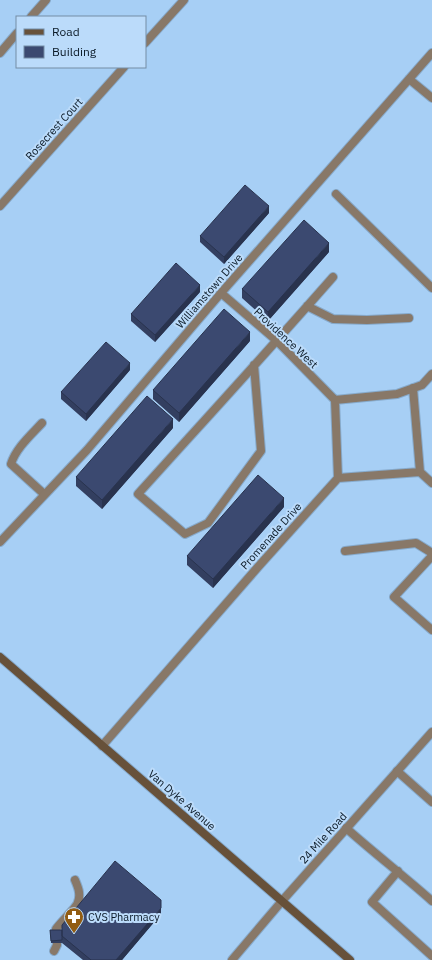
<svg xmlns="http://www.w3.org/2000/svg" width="432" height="960" viewBox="0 0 432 960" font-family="'IBM Plex Sans',sans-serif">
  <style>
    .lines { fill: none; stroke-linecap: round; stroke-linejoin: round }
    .service-casing { stroke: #87aacb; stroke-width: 10 }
    .minor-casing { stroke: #87aacb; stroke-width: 10 }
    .tertiary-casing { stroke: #87aacb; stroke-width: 10 }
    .secondary-casing { stroke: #87aacb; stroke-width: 10 }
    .service { stroke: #887868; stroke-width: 8 }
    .minor { stroke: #887868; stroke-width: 8 }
    .tertiary { stroke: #887868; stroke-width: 8 }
    .secondary { stroke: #67513a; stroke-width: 8 }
    .wall { fill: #333f60 }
    .shaded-wall { fill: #29334e }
    .building { fill: #3b4970; stroke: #29334e }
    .labels { text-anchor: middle; stroke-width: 4; stroke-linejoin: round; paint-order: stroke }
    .street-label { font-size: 11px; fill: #091825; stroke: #bbdbfa }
    .poi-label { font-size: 11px; fill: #091825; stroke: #bbdbfa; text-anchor: start }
  </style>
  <rect width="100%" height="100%" fill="#a7cff5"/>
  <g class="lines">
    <g class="service-casing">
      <path id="service" d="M307,306L333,319L367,320L409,318
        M254,365L261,451L208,523L185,534L138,494C203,422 269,350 333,277
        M42,423C31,435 16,448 11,464L44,494
        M345,551L416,543L432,553
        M397,771L432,802
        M346,828C374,853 404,876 432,901
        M398,871L372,902L432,956
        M54,951L57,945L56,929C60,923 77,907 78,902C81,894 78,887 75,880"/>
    </g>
    <g class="minor-casing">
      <path id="minor" d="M31,17L46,0
        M145,43L184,0
        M0,53L17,33
        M409,79L432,98
        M336,194L432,288
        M0,206L124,67
        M221,293L277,341L335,400
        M420,472L432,483
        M338,478L420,472L413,388
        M0,542L87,450L221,293L432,53
        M432,556L394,597L432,630
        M102,746L258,567L338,478L335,400L397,394L422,385L432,374"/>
    </g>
    <g class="tertiary-casing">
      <path id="tertiary" d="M232,960L282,901L432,732"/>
    </g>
    <g class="secondary-casing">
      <path id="secondary" d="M0,657L350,960"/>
    </g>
    <use href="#service" class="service"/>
    <use href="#minor" class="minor"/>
    <use href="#tertiary" class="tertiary"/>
    <use href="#secondary" class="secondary"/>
  </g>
  <path class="wall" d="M269,213L224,264L200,242V236Z
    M329,252L268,321L242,298V289Z
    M200,292L155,342L131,321V314Z
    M250,341L179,422L153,399V390Z
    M130,370L86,421L61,399V392Z
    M173,428L102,509L76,486V477Z
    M284,507L213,588L187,565V556Z
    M161,914L122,960H83L62,943H51L50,930H62Z"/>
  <path class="shaded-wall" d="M269,206V213L224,264V257Z
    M329,243V252L268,321V312Z
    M200,285V292L155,342V335Z
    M250,332V341L179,422V413Z
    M130,363V370L86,421V414Z
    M173,419V428L102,509V500Z
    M284,498V507L213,588V579Z
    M161,908V914L122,960H116Z"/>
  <path class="building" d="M245,185L269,206L224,257L200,236Z
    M304,220L329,243L268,312L242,289Z
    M176,263L200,285L155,335L131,314Z
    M224,309L250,332L179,413L153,390Z
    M106,342L130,363L86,414L61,392Z
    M147,396L173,419L102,500L76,477Z
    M258,475L284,498L213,579L187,556Z
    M115,861L161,900V908L116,960H91L62,936V925Z
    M50,930H62V940L51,941Z"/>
  <defs>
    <g id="pharmacy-pin" transform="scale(1)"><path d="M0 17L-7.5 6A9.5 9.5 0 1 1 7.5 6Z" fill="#925c12" stroke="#bbdbfa"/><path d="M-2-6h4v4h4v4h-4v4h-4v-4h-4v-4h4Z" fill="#fff"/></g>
  </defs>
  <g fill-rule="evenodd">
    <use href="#pharmacy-pin" x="74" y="917"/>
  </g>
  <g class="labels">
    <g class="street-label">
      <text transform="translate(54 129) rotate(-48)" y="4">Rosecrest Court</text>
      <text transform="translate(209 291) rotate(-49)" y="4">Williamstown Drive</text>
      <text transform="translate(286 338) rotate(43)" y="4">Providence West</text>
      <text transform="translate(271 536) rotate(-48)" y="4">Promenade Drive</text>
      <text transform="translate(182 800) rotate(41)" y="4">Van Dyke Avenue</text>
      <text transform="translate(323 838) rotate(-48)" y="4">24 Mile Road</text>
    </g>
    <g class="poi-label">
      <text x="88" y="921">CVS Pharmacy</text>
    </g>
  </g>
  <rect x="16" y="16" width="130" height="52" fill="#bbdbfa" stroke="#748da5"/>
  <rect x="24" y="29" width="20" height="6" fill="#67513a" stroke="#748da5"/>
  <text x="52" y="36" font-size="12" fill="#091825">Road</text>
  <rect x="24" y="46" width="20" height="12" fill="#3b4970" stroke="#748da5"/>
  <text x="52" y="56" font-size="12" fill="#091825">Building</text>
</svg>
